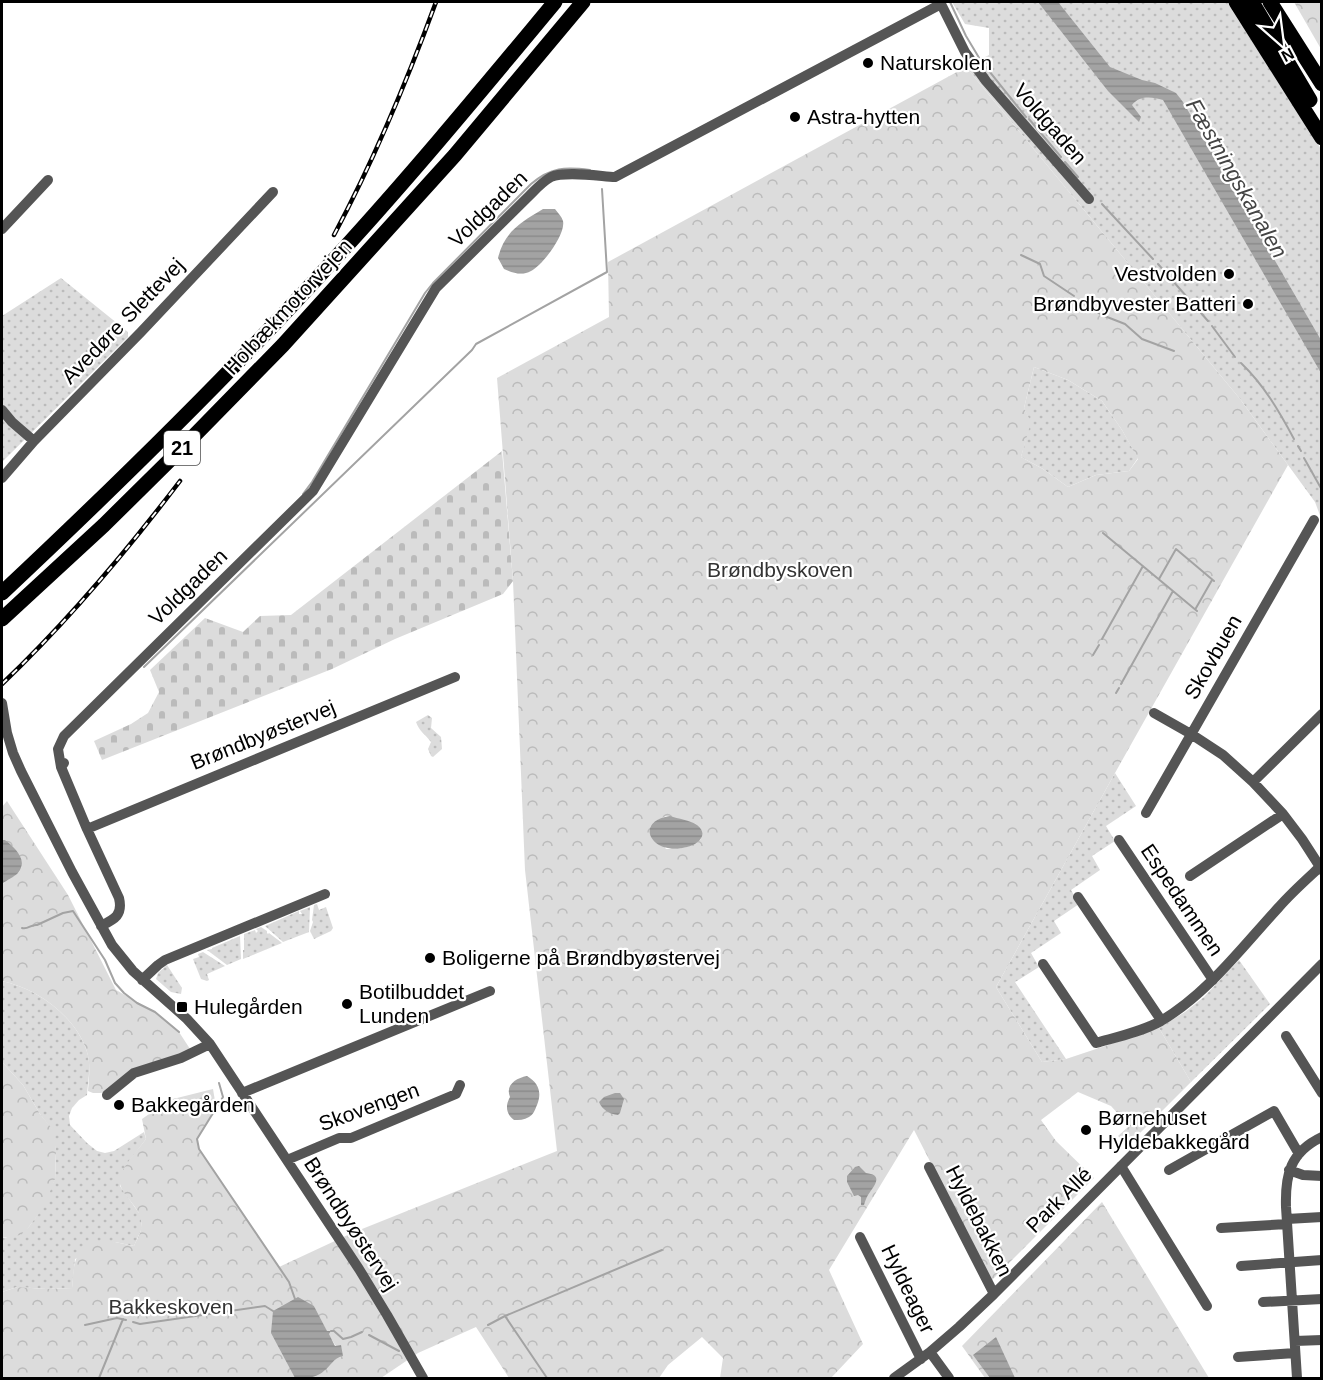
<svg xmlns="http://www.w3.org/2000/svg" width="1323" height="1380" viewBox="0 0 1323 1380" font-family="Arial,sans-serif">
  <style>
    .green { fill: url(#green-dots) }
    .forest { fill: url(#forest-crowns); fill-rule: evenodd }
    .cemetery { fill: url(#cemetery-stones) }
    .water { fill: url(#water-rules) }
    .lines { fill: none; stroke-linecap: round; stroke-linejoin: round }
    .stream { stroke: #a3a3a3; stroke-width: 2 }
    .minor { stroke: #555; stroke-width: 10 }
    .highway { stroke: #000; stroke-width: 15 }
    .rail-casing { stroke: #000; stroke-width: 4.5 }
    .rail { stroke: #fff; stroke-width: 2; stroke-dasharray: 7; stroke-linecap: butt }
    .poi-dot { fill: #000; stroke: #fff; stroke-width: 2 }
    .labels { text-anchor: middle; stroke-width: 4.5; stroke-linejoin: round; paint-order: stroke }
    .shield { fill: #fff; stroke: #4c4c4c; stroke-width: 1.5 }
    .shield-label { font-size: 20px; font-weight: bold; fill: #000 }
    .poi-label { font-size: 21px; fill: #000; stroke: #fff; text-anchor: start }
    .street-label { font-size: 21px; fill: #000; stroke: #fff }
    .park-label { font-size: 21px; fill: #333; stroke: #fff }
    .water-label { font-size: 22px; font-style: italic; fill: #444; stroke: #fff }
  </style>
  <defs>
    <pattern id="green-dots" width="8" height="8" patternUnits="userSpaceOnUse" patternTransform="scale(1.5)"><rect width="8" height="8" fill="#dcdcdc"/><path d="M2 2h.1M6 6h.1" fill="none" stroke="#bbb" stroke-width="1.8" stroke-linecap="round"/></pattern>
    <pattern id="forest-crowns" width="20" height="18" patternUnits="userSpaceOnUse" patternTransform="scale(1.5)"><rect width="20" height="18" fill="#dcdcdc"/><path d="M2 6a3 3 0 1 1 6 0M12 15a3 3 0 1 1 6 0" fill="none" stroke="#bbb"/></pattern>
    <pattern id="cemetery-stones" width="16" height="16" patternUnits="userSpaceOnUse" patternTransform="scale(1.5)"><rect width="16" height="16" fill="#dcdcdc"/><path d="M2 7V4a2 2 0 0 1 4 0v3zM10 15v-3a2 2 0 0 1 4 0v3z" fill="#bbb"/></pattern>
    <pattern id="water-rules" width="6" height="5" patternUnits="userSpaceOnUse" patternTransform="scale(1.5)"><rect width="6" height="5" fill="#a3a3a3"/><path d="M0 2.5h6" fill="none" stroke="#8b8b8b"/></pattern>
  </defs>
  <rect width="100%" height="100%" fill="#fff"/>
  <path class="green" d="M952,2H1227L1321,149V518L1315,502L1240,399L966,67L989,55V28L965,24Z
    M61,278L128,332V337L2,462V316Z
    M1034,367L1068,380L1102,401L1122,430L1138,458L1129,471L1096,475L1068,487L1043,469L1021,457L1030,422L1024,408Z
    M428,715L432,718L431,728L441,737L442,749L433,757L431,756L428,749L431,742C425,734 419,731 416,722Z
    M1115,773L1136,806L1106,826L1115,841L1092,856L1100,870L1071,890L1079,904L1054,921L1061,933L1031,953L1039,967L1015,982L1066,1059L1042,1062L996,987Z
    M317,904L319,910L326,907L333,928L331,931L314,939L310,931L313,922L312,920L314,905Z
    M310,907L309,932L283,942L265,926L299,911V914H302L300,911Z
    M261,927L267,931V933L268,934L269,933L282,943L243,959V950H244V934L255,930L256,933L258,931L256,929Z
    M240,936L241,959L227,965L207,950L212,949V948Z
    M203,952L225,966L207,974L209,980L207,981L201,979L193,959L199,957L198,954Z
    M1239,960L1270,1004L1191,1082L1159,1028L1185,1012L1204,997Z
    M167,965L182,988L181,994L171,992L156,979L158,973Z
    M2,981C36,988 74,1015 86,1049C92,1063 88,1080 87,1095L79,1100L72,1108L69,1116L70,1125L87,1143L97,1151L105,1153L114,1151L144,1132L146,1139L127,1164L120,1186L141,1216L142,1228L134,1246L115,1242L75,1259L72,1288L46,1289L17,1287L2,1292V1238H5L28,1228L36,1217L55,1179L56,1153L53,1131L40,1114L23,1085L2,1062Z"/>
  <path class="forest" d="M1294,2H1321V49Z
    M966,67L1240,399L1288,465L1115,773L996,987L1042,1062L1066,1059L1159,1028L1191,1082L1128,1145L1118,1136L1129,1126L1111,1106L1078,1092L1041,1120L1056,1141L1094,1178L991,1281L914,1130L829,1270L863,1344L831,1378H720L723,1358L702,1337L668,1365L659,1378H509L476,1327L418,1353L381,1378H308L324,1371L336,1357L342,1356L327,1332L314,1306L295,1377L298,1378H2V1292L17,1287L46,1289L72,1288C74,1269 72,1257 88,1243L115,1242L134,1246C136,1241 140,1235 141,1229C146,1208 117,1195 120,1179C122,1166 138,1150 146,1139L142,1119L169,1100L213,1089L216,1107L197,1139L199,1149L279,1267L352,1233L557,1151L525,870L513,581L497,378L609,317L608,262ZM1034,367L1068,380L1102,401L1122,430L1138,459L1129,471L1096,475L1068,487L1043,469L1021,457L1031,422L1024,408ZM666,816L696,824L701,839C691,848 679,849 666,849L650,827L654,822Z
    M7,801L68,895L116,990L155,1012L174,1027L179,1032L192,1052L101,1093H93L88,1091C89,1077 91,1062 86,1049C74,1015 36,988 2,981V884L19,872L22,866L5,840H2V807Z
    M2,1062L23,1085L40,1114L54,1131L56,1151L55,1179L44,1207L28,1228L20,1235L2,1238Z
    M1102,1202L1209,1378H985L962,1346Z"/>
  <path class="cemetery" d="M502,451L513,581L503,594L395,639L332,669L102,760L94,741L131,724L148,713L159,692L150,670L205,618L243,632L260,616L291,615Z"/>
  <path class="water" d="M1038,2H1058L1110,67L1142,80L1155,83L1176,93L1183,102L1321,340V373L1163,100C1152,97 1140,95 1132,105L1141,117L1139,122L1108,91Z
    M543,209H555C558,213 562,217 563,221C566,234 542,266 531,271C522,276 513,273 504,269L498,258C504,232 521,222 543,209Z
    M670,816C678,819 690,820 697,825C710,835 697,845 687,847C651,857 633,821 670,816Z
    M2,840H5C14,847 29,860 18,873C14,877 7,880 2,884Z
    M527,1076C539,1083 542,1093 537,1105C535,1110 533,1115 529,1117C524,1120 519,1120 514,1120C506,1114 505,1106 510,1097C505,1085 516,1078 527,1076Z
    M615,1093H620L624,1099L620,1113L618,1115C610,1114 602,1110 599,1102L604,1097Z
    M859,1166L866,1173C885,1175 873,1187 868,1195C866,1198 865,1202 864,1205H861V1197L858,1195L854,1196L847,1182V1176L855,1167Z
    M298,1297L314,1306L327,1331H331L329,1334L335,1346L341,1345L343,1356C333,1358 331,1366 324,1371C316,1378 305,1379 295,1378L271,1333L273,1311Z
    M996,1337L1015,1378H990L973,1355Z"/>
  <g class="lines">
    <path class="stream" d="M950,2L966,36L981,61L1026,117
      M1029,119L1061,157
      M1065,162L1078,177
      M1102,204L1153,259
      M1021,255L1040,264L1044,276L1074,296
      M1158,264L1208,321
      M1081,300L1085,305L1102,315L1125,324L1142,339L1174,351
      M1212,326L1235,357
      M1241,363C1264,385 1279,411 1294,439
      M1298,446L1301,451
      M1304,458L1322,490
      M303,494L312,482L425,293L433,283L531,184C551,167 565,167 590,170
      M1103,533L1197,611
      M1159,579L1176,549L1214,581
      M1196,608L1212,580
      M1102,639L1143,566
      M1093,655L1099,645
      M144,667L472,350L476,344L607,272L602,189
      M1121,684L1173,591
      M1116,693L1119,688
      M22,928C28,930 31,924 37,925L63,913L73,911L105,960L115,983L124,993L137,1003L155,1012L179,1032
      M219,1083L223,1097L197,1139L199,1149L289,1282L295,1299
      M505,1316L547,1378
      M133,1322L140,1324L265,1306L273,1311
      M85,1325L117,1318L126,1320
      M488,1325L505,1316L662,1250
      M331,1331H334L343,1339L351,1337L362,1332
      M369,1335L399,1351
      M99,1378L123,1319"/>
    <path class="minor" d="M2,229L48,180
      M2,410L12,422L34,441
      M2,478L34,441L141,332L273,192
      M2,703L7,733L13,753L21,771L72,872L112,945L133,971L187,1019L210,1044L359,1269L387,1315L423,1378
      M1154,713L1191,734L1223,755L1253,782L1283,814L1302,839L1322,870
      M64,763L61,767L87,829L119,898C123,915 115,919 101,926
      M61,767L58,749L64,736L313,491L436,288L529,196C536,189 542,182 551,177C565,171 598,176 615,177L941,4L965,52L986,81L1089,199
      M1253,782L1322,714
      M1146,813L1314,520
      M87,829L455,677
      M1119,840L1213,980
      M1190,876L1283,814
      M1078,897L1161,1020
      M1043,964L1096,1043C1117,1037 1141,1032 1161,1021C1208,993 1242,947 1279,907C1292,892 1307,879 1322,865
      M142,980L158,965L165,960L325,894
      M1286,1036L1322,1093
      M242,1093L490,991
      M107,1095L134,1073L181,1058L210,1044
      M287,1160L339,1138H351L456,1094L460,1085
      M1121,1166L1207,1306
      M929,1167L994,1294
      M1169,1170L1274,1111L1299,1154
      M1289,1170L1303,1175L1322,1176
      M1287,1219L1322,1217
      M1221,1228L1287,1224
      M860,1237L921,1359
      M1241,1266L1322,1260
      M1263,1302L1322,1299
      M1295,1341L1322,1340
      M930,1352L949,1378
      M1238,1357L1295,1353
      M894,1378L930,1352L959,1327L994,1294L1322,964
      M1297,1378L1286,1207C1285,1175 1290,1152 1322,1137"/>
    <path class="highway" d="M1236,2L1322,138
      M1252,2L1310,100
      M1270,2L1322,84
      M2,593C118,484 233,372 340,253C415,171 485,86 555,2
      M2,619L104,525L187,443L283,345L455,155L583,2"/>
    <g class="rail-casing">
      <path id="rail" d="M334,235C374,160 407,81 436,2
        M2,684C67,622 126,552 180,481"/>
    </g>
    <use href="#rail" class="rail"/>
  </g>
  <g class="poi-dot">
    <circle cx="868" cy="63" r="6"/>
    <circle cx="795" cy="117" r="6"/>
    <circle cx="1229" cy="274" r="6"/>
    <circle cx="1248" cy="304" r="6"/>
    <circle cx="430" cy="958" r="6"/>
    <circle cx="347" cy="1004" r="6"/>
    <rect x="176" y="1001" width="12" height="12" rx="3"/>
    <circle cx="119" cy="1105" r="6"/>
    <circle cx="1086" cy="1130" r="6"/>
  </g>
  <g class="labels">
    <rect class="shield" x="164" y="431" width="36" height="34" rx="4.5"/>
    <g class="shield-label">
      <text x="182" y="455">21</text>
    </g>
    <g class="poi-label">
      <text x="880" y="70">Naturskolen</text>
      <text x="807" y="124">Astra-hytten</text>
      <text x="1217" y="281" text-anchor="end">Vestvolden</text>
      <text x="1236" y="311" text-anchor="end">Brøndbyvester Batteri</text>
      <text x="442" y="965">Boligerne på Brøndbyøstervej</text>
      <text x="359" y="999">Botilbuddet<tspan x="359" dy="24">Lunden</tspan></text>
      <text x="194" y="1014">Hulegården</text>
      <text x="131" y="1112">Bakkegården</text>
      <text x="1098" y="1125">Børnehuset<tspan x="1098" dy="24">Hyldebakkegård</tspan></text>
    </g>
    <g class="street-label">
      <text transform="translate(1050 124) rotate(49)" y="7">Voldgaden</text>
      <text transform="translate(488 209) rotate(-44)" y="7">Voldgaden</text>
      <text transform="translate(288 307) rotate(-47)" y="7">Holbækmotorvejen</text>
      <text transform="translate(123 321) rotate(-46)" y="7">Avedøre Slettevej</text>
      <text transform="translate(188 587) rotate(-44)" y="7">Voldgaden</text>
      <text transform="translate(1213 657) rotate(-60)" y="7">Skovbuen</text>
      <text transform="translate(263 735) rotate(-22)" y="7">Brøndbyøstervej</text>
      <text transform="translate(1182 900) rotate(56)" y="7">Espedammen</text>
      <text transform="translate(369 1107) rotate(-20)" y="7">Skovengen</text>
      <text transform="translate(1059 1200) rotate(-45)" y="7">Park Allé</text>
      <text transform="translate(979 1221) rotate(63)" y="7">Hyldebakken</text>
      <text transform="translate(351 1224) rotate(57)" y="7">Brøndbyøstervej</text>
      <text transform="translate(908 1289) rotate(64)" y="7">Hyldeager</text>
    </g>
    <g class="park-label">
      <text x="780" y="577">Brøndbyskoven</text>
      <text x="171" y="1314">Bakkeskoven</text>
    </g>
    <g class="water-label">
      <text transform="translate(1237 178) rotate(60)" y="8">Fæstningskanalen</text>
    </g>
  </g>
  <rect width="1323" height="1380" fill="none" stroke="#000000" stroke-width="6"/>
  <g transform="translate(1281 42) rotate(152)" stroke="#ffffff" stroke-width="4.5" paint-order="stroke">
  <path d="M0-4.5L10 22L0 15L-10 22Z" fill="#000000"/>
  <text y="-9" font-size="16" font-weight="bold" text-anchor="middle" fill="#000000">N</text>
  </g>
</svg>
